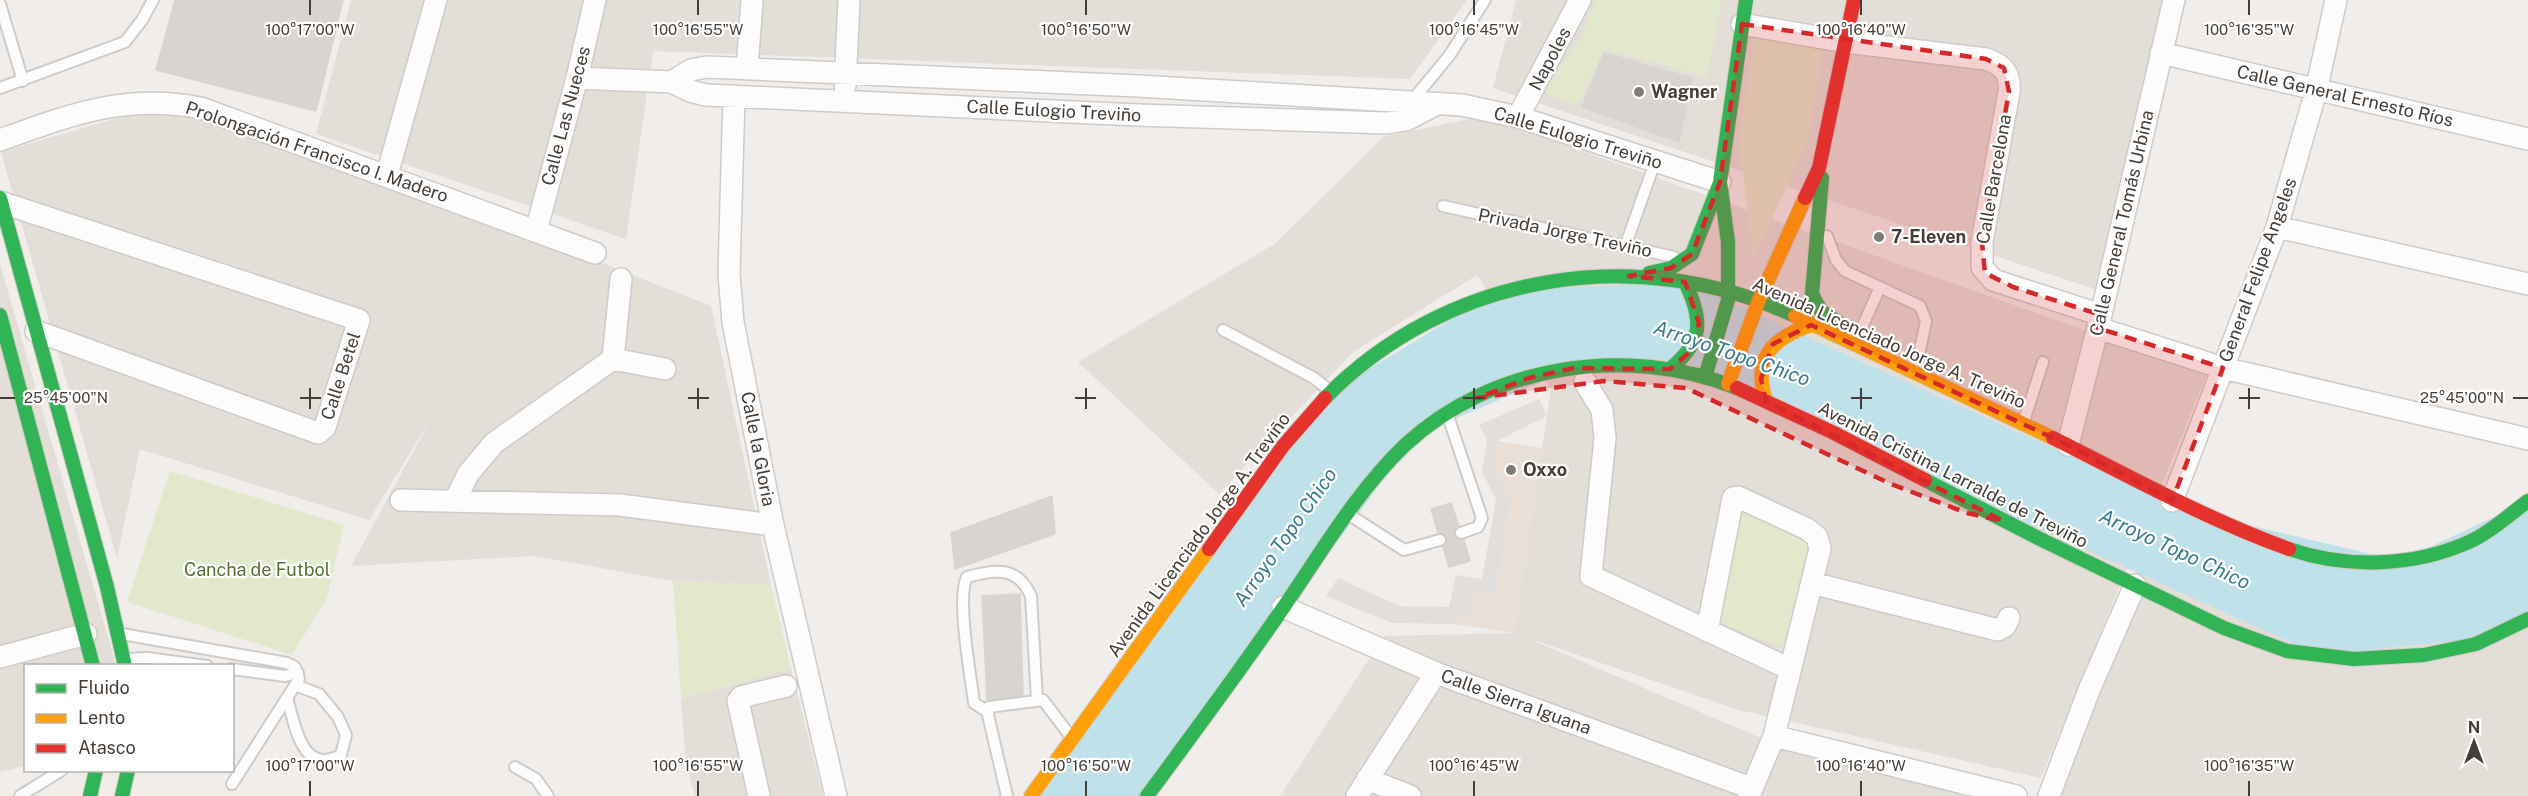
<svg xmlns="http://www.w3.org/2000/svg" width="2528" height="796" viewBox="0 0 2528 796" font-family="'Public Sans',sans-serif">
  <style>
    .residential { fill: #e3ded8 }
    .commercial { fill: #eadfd7 }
    .green { fill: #e2e8cc }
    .parking { fill: #e1dedb }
    .water { fill: #bee1ea }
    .building { fill: #d8d4d1; stroke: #d8d4d0; stroke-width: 1.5 }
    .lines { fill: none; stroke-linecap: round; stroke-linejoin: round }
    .lane-casing { stroke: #cecbc8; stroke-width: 14 }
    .street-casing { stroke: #cecbc8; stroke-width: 24 }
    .fast-casing { stroke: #d0cac3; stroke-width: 16 }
    .slow-casing { stroke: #d0cac3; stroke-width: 16 }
    .jam-casing { stroke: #d0cac3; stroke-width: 16 }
    .lane { stroke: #fdfcfc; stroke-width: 10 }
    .street { stroke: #fdfcfc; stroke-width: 21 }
    .fast { stroke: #30b455; stroke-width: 14 }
    .slow { stroke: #ff9f0a; stroke-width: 14 }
    .jam { stroke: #e5322d; stroke-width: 14 }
    .marked { fill: #d62828; fill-opacity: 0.2; stroke: #d62828; stroke-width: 4.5; stroke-dasharray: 12 8; stroke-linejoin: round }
    .ticks { fill: none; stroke: #453d37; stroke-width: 2 }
    .poi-dot { fill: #817b76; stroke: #fff; stroke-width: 2 }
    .labels { text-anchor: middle; stroke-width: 4.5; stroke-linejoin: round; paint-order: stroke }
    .street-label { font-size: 18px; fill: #453d37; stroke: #fff }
    .poi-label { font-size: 18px; font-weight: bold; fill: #453d37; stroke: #fff; text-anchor: start }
    .park-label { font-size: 18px; fill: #55712f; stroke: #fff }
    .water-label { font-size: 20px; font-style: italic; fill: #347b90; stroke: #fff }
    .ticks-label { font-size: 15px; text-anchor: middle; fill: #453d37; stroke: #fff; stroke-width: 4.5; stroke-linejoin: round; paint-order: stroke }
  </style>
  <rect width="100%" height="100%" fill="#f0edea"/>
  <path class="residential" d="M351,0H1467L1410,79L653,51L626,239L316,134Z
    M1516,0H2163L2097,290L1493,88Z
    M138,112L190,114L602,263L711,306L771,585L673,581L534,556L351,566L432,417L369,520L140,449L117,558L1,152Z
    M1484,116L2207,374L2041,778L1739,710L1525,637L1789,750L1970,796H1280L1384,636L1514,633L1551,389L1477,275L1353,352L1219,494L1078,362L1276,243L1383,137Z
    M0,264L116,665L26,666L25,766L0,772Z
    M2144,550L2528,557V796H2049Z
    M791,668L823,796H695L686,763L681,699Z"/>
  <path class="commercial" d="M1497,441L1542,448L1514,633L1454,624L1455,615L1469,616L1475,589L1496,593L1511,499L1494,467Z"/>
  <path class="green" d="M1596,0H1722L1707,77L1604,49L1578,105L1548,95L1546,88L1582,36Z
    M1755,35L1823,48L1807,143L1753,259L1739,141Z
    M170,471L344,525L327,598L292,655L127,602Z
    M1742,505L1811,535L1784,648L1719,623Z
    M673,581L771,585L791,668L681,699Z"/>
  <path class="parking" d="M1539,399L1547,416L1497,441L1494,467L1511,499L1496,593L1475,589L1469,617L1455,616L1454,624L1392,623L1326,596L1338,578L1399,606L1449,607L1456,575L1482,579L1496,500L1482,471L1487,440L1479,425Z"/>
  <path class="water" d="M1685,282L2197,513L2400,561L2528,501V619L2492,637L2319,655L1705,377L1574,368L1417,435L1147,796H1031L1331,392L1498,291Z"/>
  <path class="building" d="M175,0H343L316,111L156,70Z
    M1604,53L1692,78L1679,142L1582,107Z
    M1052,496L1055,534L955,569L951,533Z
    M1451,503L1459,526L1454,535L1457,539L1464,540L1470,561L1449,567L1443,547L1447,542V537L1438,533L1431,509Z
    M1020,594L1023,695L987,700L982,596Z"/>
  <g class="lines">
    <g class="lane-casing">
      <path id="lane" d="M0,4L23,81
        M0,88L125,42L142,20L153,0
        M1411,102L1449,56L1485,0
        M1443,206L1674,257
        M1827,236L1836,260L1845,271L1920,306L1926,321L1916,369
        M1625,247L1655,162
        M1223,330L1314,378L1329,390
        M1859,334L1880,287
        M1448,416L1482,518L1478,527L1461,533
        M2024,421L2043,362
        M1348,514L1404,550L1440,540
        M122,634L287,663L295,667L299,679L232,784
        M124,659L147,658L207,666
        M232,669L285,676L298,673
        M287,698C295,724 301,776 341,755L346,735L338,717L319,694L295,685
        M988,712L974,703C971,677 956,597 967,577C995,569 1018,566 1031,596L1037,700
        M515,767L536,779L548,796
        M20,796L62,770
        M1007,796L988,715L989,707L1043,700L1071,737"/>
    </g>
    <g class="street-casing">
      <path id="street" d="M1742,24L1846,42L1986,59C2003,65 2011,73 2009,92L1982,242V267L1993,280L2101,315
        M2161,53L2528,139
        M747,69L752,0
        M577,78L672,82L690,91L706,95L1137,115L1387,123L1406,120L1435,105
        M672,82L691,70L707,67L1138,86L1462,105L1518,117L1720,182
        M845,86L849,0
        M734,96L729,274L733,322L773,525L836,796
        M1518,117L1580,0
        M0,140C70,115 125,93 201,108L595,253
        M387,175L436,0
        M0,202L359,320L325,427L318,433L36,331
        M2277,227L2528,284
        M536,231L577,78L595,0
        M2098,328L2223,368L2528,439
        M613,359L621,279
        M613,359L665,369
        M1585,382L1602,410L1605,438L1591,576L1790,669
        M2068,445L2101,315L2174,0
        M401,500L620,505L773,525
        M455,501L468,474L494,443L613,359
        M2172,501L2277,227L2316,91L2336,0
        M1812,583L1998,630L2005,626L2009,618
        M1283,607L1436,673L1751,788
        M1707,631L1733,498L1738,497L1807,529L1817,537L1820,549L1774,736L1749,796
        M0,657L86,634
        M1774,736L2016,796
        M1367,779L1410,796
        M759,796L738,701L741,697L786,686
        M1357,796L1436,673
        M2049,796L2089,690L2135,585"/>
    </g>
    <g class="fast-casing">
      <path id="fast" d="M1822,178L1812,294L1821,311L1847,328
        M0,198L107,587L125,666
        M1649,273L1671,268L1692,254L1719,185
        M0,315L93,666
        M1670,369C1704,341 1703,320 1685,282
        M1705,377L1728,300V242L1720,182L1746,0
        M1325,398C1447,273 1637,242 1795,316
        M1925,480L2042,540L2224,628L2287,651L2354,659L2424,655L2476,644L2528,619
        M2289,549C2347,569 2415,567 2471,541C2491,532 2510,514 2528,501
        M90,796L96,770
        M122,796L128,770
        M1147,796C1193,734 1239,672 1283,608C1321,553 1356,492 1405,445C1492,364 1628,344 1737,388"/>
    </g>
    <g class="slow-casing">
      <path id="slow" d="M1795,316L2053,438
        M1728,384L1759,300L1805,198
        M1766,401C1752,359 1772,338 1811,325
        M1031,796L1209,549"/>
    </g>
    <g class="jam-casing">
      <path id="jam" d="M1805,198L1819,168L1854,0
        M1737,388L1832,432L1925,480
        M2053,438C2131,477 2206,519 2289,549
        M1209,549L1283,446L1325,398"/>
    </g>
    <use href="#lane" class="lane"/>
    <use href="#street" class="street"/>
    <use href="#fast" class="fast"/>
    <use href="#slow" class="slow"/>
    <use href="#jam" class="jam"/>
  </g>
  <path class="marked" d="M1742,24L1986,59L2004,68L2009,92L1982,242L1985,273L2013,287L2101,315L2098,328L2223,368L2172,501L2068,445L1811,325L1773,344L1761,379L1766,401L2003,521L1967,513L1891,484L1686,388L1604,381L1477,398L1529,378L1574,368L1670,369L1692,350L1699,323L1685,282L1629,276L1671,268L1692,254L1720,182Z"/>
  <path class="ticks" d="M310,0V15M698,0V15M1086,0V15M1474,0V15M1861,0V15M2249,0V15M310,388V409M698,388V409M1086,388V409M1474,388V409M1861,388V409M2249,388V409M0,398H15M300,398H321M688,398H709M1075,398H1096M1463,398H1484M1851,398H1872M2239,398H2260M2513,398H2528M310,781V796M698,781V796M1086,781V796M1474,781V796M1861,781V796M2249,781V796"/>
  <g class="poi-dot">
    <circle cx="1639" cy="92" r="6"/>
    <circle cx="1879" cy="237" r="6"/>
    <circle cx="1511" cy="470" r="6"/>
  </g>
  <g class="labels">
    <g class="street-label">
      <text transform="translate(1550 59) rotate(-62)" y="6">Napoles</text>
      <text transform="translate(2345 96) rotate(13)" y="6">Calle General Ernesto Ríos</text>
      <text transform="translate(1054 111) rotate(3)" y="6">Calle Eulogio Treviño</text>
      <text transform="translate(566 116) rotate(-75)" y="6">Calle Las Nueces</text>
      <text transform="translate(1578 138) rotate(17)" y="6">Calle Eulogio Treviño</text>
      <text transform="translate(317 152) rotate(19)" y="6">Prolongación Francisco I. Madero</text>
      <text transform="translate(1994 179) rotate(-80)" y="6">Calle Barcelona</text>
      <text transform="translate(2122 223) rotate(-77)" y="6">Calle General Tomás Urbina</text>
      <text transform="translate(1565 233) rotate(12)" y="6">Privada Jorge Treviño</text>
      <text transform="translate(2258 270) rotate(-70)" y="6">General Felipe Angeles</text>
      <text transform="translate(1889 343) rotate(24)" y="6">Avenida Licenciado Jorge A. Treviño</text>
      <text transform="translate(341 376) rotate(-72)" y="6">Calle Betel</text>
      <text transform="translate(758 449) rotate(79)" y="6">Calle la Gloria</text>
      <text transform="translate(1953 475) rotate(27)" y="6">Avenida Cristina Larralde de Treviño</text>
      <text transform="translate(1199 535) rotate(-54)" y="6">Avenida Licenciado Jorge A. Treviño</text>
      <text transform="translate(1516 702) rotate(20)" y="6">Calle Sierra Iguana</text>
    </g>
    <g class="poi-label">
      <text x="1651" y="98">Wagner</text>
      <text x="1891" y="243">7-Eleven</text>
      <text x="1523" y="476">Oxxo</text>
    </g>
    <g class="park-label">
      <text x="257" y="576">Cancha de Futbol</text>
    </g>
    <g class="water-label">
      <text transform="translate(1732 353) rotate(19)" y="7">Arroyo Topo Chico</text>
      <text transform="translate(1285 537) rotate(-55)" y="7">Arroyo Topo Chico</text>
      <text transform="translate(2175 549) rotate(25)" y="7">Arroyo Topo Chico</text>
    </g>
  </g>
  <g class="ticks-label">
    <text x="310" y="35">100°17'00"W</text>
    <text x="698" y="35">100°16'55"W</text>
    <text x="1086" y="35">100°16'50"W</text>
    <text x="1474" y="35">100°16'45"W</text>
    <text x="1861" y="35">100°16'40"W</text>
    <text x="2249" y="35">100°16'35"W</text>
    <text x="66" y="403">25°45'00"N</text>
    <text x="2462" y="403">25°45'00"N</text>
    <text x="310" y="771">100°17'00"W</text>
    <text x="698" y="771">100°16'55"W</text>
    <text x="1086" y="771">100°16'50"W</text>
    <text x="1474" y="771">100°16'45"W</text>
    <text x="1861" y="771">100°16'40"W</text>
    <text x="2249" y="771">100°16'35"W</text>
  </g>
  <rect x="24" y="664" width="210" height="108" fill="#ffffff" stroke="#b5b1af" stroke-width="1.5"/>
  <rect x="36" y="684" width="30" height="9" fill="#30b455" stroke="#b5b1af" stroke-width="1.5"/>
  <text x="78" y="694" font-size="18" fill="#453d37">Fluido</text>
  <rect x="36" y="714" width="30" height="9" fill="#ff9f0a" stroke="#b5b1af" stroke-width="1.5"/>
  <text x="78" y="724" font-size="18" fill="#453d37">Lento</text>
  <rect x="36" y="744" width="30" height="9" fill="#e5322d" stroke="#b5b1af" stroke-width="1.5"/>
  <text x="78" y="754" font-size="18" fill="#453d37">Atasco</text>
  <g transform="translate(2474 742)" stroke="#ffffff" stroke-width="4.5" paint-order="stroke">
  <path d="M0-4.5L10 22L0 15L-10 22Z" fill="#453d37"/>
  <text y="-9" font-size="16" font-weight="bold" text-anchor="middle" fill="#453d37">N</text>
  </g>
</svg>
